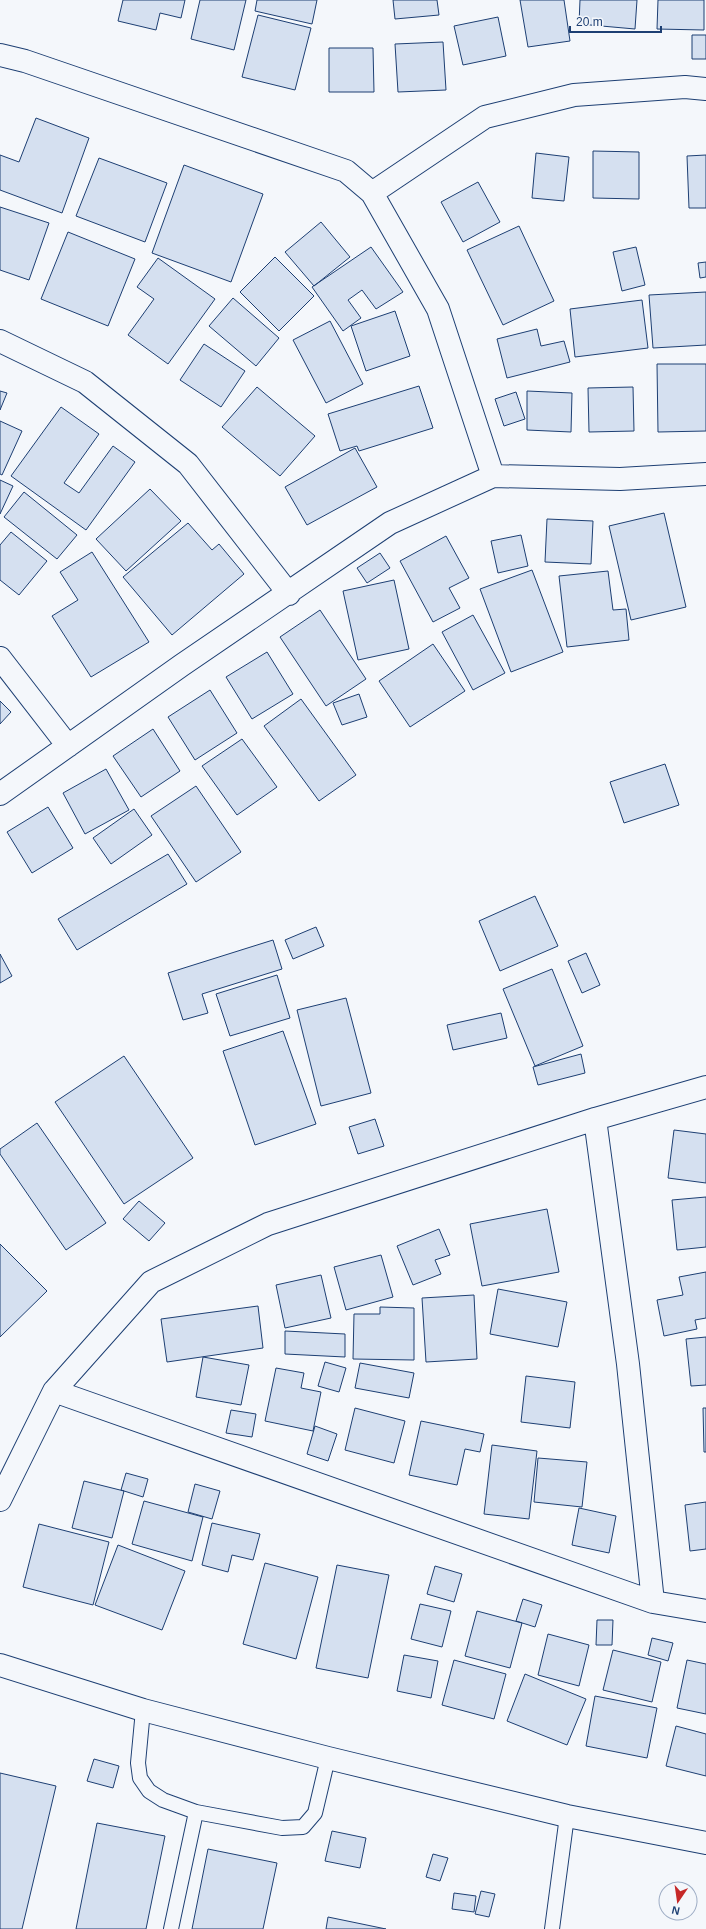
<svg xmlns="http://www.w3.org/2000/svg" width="706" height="1929" viewBox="0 0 706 1929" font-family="Helvetica,sans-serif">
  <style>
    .building { fill: #d5e0f0; stroke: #1d3f73 }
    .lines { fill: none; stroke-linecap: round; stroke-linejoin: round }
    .service-casing { stroke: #1d3f73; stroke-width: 16 }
    .minor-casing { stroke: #1d3f73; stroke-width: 24 }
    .secondary-casing { stroke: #1d3f73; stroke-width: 24 }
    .service { stroke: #f4f7fb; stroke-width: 14 }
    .minor { stroke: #f4f7fb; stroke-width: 22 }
    .secondary { stroke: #f4f7fb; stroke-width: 22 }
  </style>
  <rect width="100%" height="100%" fill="#f4f7fb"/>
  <path class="building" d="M123,0H185L181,18L160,13L156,30L118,21Z
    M200,0H246L234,50L191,39Z
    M257,0H317L312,24L255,11Z
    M393,0H437L439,15L395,19Z
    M520,0H564L570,41L528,47Z
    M580,0H637L635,29L579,24Z
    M658,0H704V30L657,29Z
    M258,15L311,28L295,90L242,77Z
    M498,17L506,56L463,65L454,26Z
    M692,35H706V59H692Z
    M443,42L446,90L398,92L395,44Z
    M329,48H373L374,92H329Z
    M36,118L89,138L62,213L0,190V155L19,162Z
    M593,151L639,152V199L593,198Z
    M536,153L569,157L564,201L532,198Z
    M706,155V208H689L687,156Z
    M99,158L167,183L145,242L76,216Z
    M184,165L263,194L231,282L152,253Z
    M478,182L500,222L463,242L441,202Z
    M0,207L49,223L29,280L0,270Z
    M321,222L350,257L314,286L285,252Z
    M519,226L554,301L503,325L467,250Z
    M68,232L135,259L108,326L41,299Z
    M371,247L403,292L376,309L362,290L348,300L361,318L343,331L312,287Z
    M636,247L645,285L622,291L613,252Z
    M275,257L314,296L279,331L240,292Z
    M158,258L215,299L168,364L128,335L154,299L137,287Z
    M706,262V277L700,278L698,263Z
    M706,292V345L653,348L649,295Z
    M233,298L279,338L256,366L209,326Z
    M642,300L648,348L575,357L570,309Z
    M395,311L410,356L366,371L351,326Z
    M330,321L363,384L326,403L293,340Z
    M537,329L541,346L564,341L570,362L507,378L497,339Z
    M204,344L245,371L221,407L180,380Z
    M657,364H706V431L658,432Z
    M419,386L433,428L359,451L357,446L340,451L328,414Z
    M257,387L315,436L280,476L222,427Z
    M633,387L634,431L589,432L588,388Z
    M0,391L7,393L0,410Z
    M527,391L572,393L571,432L527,430Z
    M516,392L525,419L504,426L495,399Z
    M61,407L99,434L64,483L79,493L113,446L135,462L86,530L11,476Z
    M0,421L22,431L2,475L0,474Z
    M355,448L377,487L307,525L285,487Z
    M0,480L13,486L0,514Z
    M150,489L181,521L126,571L96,539Z
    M24,492L77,535L57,559L4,517Z
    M664,513L686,607L631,620L609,526Z
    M547,519L593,521L591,564L545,562Z
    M188,523L212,550L219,544L244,574L172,635L123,577Z
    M11,532L47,561L19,595L0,580V545Z
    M521,535L528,566L498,573L491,541Z
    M446,536L469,578L449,588L460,608L433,622L400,561Z
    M92,552L149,642L91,677L52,616L78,600L60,572Z
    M380,553L390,568L367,583L357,568Z
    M532,570L563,652L511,672L480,589Z
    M608,571L613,610L626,609L629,640L567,647L559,576Z
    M394,580L409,649L358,660L343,591Z
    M320,610L366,679L326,706L280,637Z
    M473,615L505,673L473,690L442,632Z
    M433,644L465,691L410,727L379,681Z
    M267,652L293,694L252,719L226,677Z
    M210,690L237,733L195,760L168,717Z
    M359,694L367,717L342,725L333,703Z
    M301,699L356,775L319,801L264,726Z
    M0,701L11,712L0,724Z
    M153,729L180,771L141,797L113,756Z
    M242,739L277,787L237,815L202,766Z
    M665,764L679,805L624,823L610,782Z
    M106,769L129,810L85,834L63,793Z
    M196,786L241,852L196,882L151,816Z
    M48,807L73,848L32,873L7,832Z
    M134,809L152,835L111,864L93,838Z
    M168,854L187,884L77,950L58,919Z
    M535,896L558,946L500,971L479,921Z
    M316,927L324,946L293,959L285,940Z
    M273,940L282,969L202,994L208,1013L183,1020L168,973Z
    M586,953L600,985L582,993L568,961Z
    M0,954L12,976L0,983Z
    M552,969L583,1046L535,1066L503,989Z
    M277,975L290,1018L230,1036L216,994Z
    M346,998L371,1093L321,1106L297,1010Z
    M501,1013L507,1038L453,1050L447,1025Z
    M283,1031L316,1124L255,1145L223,1051Z
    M581,1054L585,1073L538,1085L533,1067Z
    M124,1056L193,1158L124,1204L55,1102Z
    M375,1119L384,1146L358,1154L349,1127Z
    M37,1123L106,1223L66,1250L0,1154V1149Z
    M674,1130L706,1134V1183L668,1178Z
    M706,1197V1247L677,1250L672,1200Z
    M139,1201L165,1223L149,1241L123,1219Z
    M547,1209L559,1272L482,1286L470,1224Z
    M439,1229L450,1255L435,1260L441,1274L413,1285L397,1246Z
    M0,1244L47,1291L0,1337Z
    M381,1255L393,1297L346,1310L334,1267Z
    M706,1272V1318L695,1320L697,1329L664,1336L657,1300L683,1295L679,1277Z
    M321,1275L331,1318L285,1328L276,1285Z
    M498,1289L567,1302L558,1347L490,1334Z
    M474,1295L477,1359L426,1362L422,1298Z
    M258,1306L263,1348L167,1362L161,1319Z
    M380,1307L414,1308V1360L353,1359L354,1314H380Z
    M285,1331L345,1334V1357L285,1354Z
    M706,1337V1385L691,1386L686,1339Z
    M203,1357L249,1365L241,1405L196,1397Z
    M325,1362L346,1368L339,1392L318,1386Z
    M360,1363L414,1373L409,1398L355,1388Z
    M276,1368L304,1373L301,1388L321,1392L313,1431L265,1421Z
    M526,1376L575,1382L570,1428L521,1422Z
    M355,1408L405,1421L394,1463L345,1450Z
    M703,1408H706V1452H704Z
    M231,1410L256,1414L252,1437L226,1433Z
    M421,1421L484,1434L480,1452L465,1449L457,1485L409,1475Z
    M315,1426L337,1434L328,1461L307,1454Z
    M492,1445L537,1451L529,1519L484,1514Z
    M538,1458L587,1462L582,1507L534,1502Z
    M126,1473L148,1479L143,1497L121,1490Z
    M84,1481L124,1491L112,1538L72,1528Z
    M195,1484L220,1491L212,1519L188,1512Z
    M144,1501L203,1517L192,1561L132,1544Z
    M706,1502V1549L690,1551L685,1505Z
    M579,1508L616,1516L609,1553L572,1545Z
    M212,1523L260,1534L253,1560L232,1555L228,1572L202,1565Z
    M39,1524L109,1542L93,1605L23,1587Z
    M118,1545L185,1571L162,1630L95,1605Z
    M265,1563L318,1577L296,1659L243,1644Z
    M337,1565L389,1575L368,1678L316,1668Z
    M435,1566L462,1574L454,1602L427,1594Z
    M523,1599L542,1605L535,1627L516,1621Z
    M420,1604L451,1611L442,1647L411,1639Z
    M477,1611L522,1623L510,1668L465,1656Z
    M597,1620H613L612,1645H596Z
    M548,1634L589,1645L579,1686L538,1675Z
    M652,1638L673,1643L668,1661L648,1655Z
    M613,1650L661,1662L652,1702L603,1690Z
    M404,1655L438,1661L431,1698L397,1691Z
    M454,1660L506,1674L494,1719L442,1705Z
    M687,1660L706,1664V1714L677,1708Z
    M525,1674L586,1699L567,1745L507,1721Z
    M595,1696L657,1708L647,1758L586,1746Z
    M676,1726L706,1734V1776L666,1766Z
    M94,1759L119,1766L113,1788L87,1781Z
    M0,1773L56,1786L22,1929H0Z
    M97,1823L165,1836L146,1929H76Z
    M332,1831L366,1838L360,1868L325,1861Z
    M208,1849L277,1863L263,1929H192Z
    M433,1854L448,1858L440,1881L426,1877Z
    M481,1891L495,1894L489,1917L475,1914Z
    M454,1893L476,1896L474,1912L452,1909Z
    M328,1917L386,1929H326Z"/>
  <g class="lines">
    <g class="service-casing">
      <path id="service" d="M143,1710L138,1763L140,1778L149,1791L163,1800L196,1812L282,1828L303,1827L315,1813L328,1758
        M171,1929L196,1812
        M552,1929L567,1816"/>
    </g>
    <g class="minor-casing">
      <path id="minor" d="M0,55L25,61L346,171L372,193L438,309L493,476
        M372,193L485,117L574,95L685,87L706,89
        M0,341L85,382L188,464L289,594
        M0,658L68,746
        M0,794L182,665L390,523L493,476L620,479L706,474
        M595,1119L628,1364L653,1602
        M54,1391L653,1602L706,1611
        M0,1500L54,1391L151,1282L268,1224L595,1119L706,1087"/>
    </g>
    <g class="secondary-casing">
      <path id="secondary" d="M0,1665L143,1710L328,1758L567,1816L706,1843"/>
    </g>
    <use href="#service" class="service"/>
    <use href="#minor" class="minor"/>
    <use href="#secondary" class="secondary"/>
  </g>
  <g transform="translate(678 1901) rotate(193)"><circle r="19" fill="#f4f7fb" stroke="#9eadc5"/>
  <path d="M0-3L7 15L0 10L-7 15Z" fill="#c62828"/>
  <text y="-6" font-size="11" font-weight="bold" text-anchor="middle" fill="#1d3f73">N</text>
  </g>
  <path d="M570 26v6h91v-6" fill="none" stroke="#1d3f73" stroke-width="2"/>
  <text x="576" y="26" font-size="12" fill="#1d3f73" stroke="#f4f7fb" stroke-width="3" paint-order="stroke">20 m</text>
</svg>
